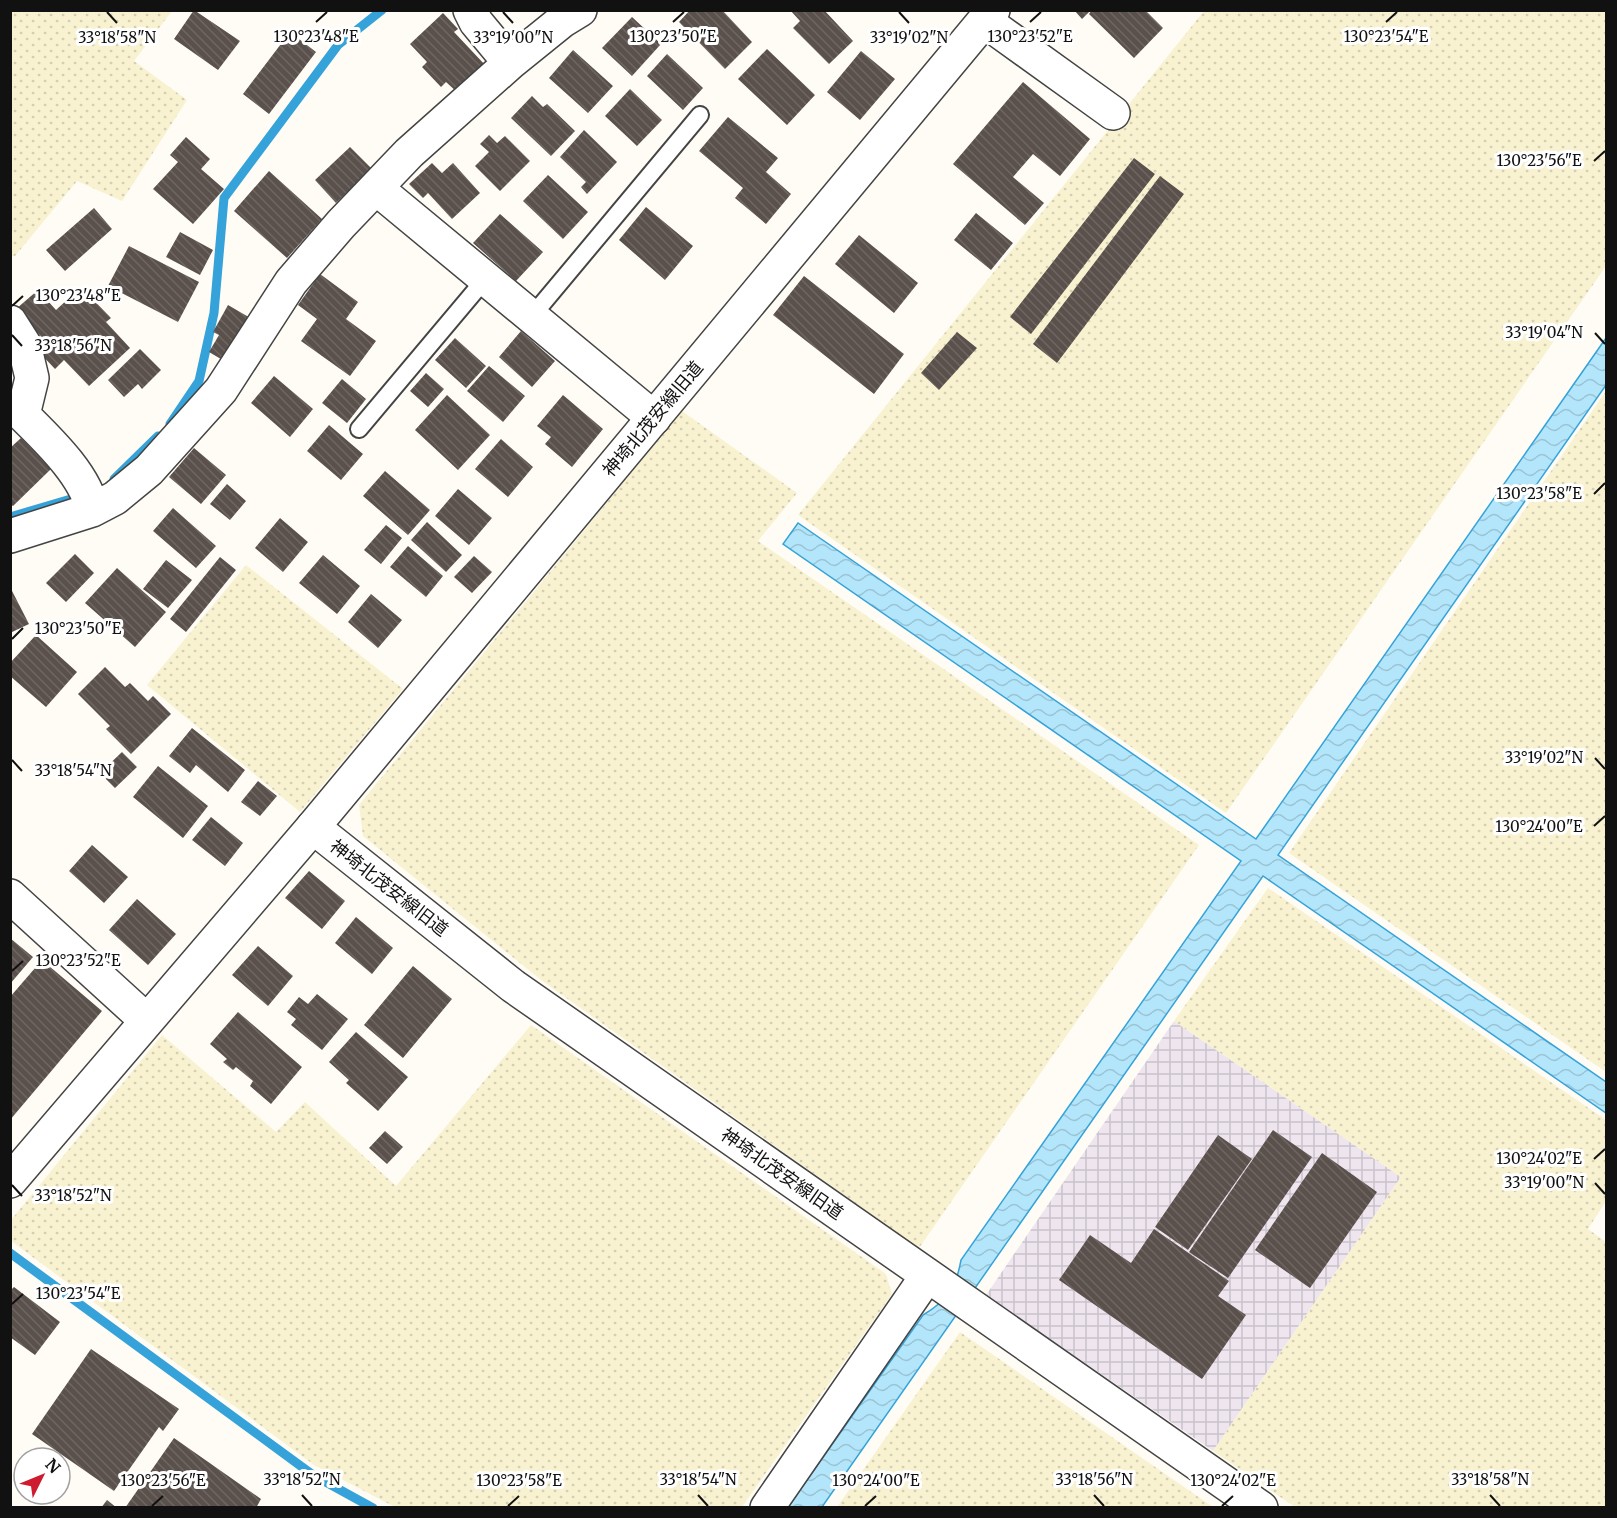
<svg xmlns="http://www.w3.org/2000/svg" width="1617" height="1518" viewBox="0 0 1617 1518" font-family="Merriweather,'Noto Sans JP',serif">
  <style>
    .industrial { fill: url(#industrial-grid) }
    .farmland { fill: url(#farmland-dots) }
    .water { fill: url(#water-waves); stroke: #35a3d9; stroke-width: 1.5 }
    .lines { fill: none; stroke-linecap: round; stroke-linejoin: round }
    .stream { stroke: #35a3d9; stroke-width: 9 }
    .building { fill: url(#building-back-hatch) }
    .service-casing { stroke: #444; stroke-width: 20 }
    .minor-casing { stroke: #444; stroke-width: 36 }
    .tertiary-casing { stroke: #444; stroke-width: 36 }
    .service { stroke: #fff; stroke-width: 16 }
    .minor { stroke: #fff; stroke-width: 33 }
    .tertiary { stroke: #fff; stroke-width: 33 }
    .ticks { fill: none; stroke: #111; stroke-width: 2 }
    .labels { text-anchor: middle; stroke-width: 6; stroke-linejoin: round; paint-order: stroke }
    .street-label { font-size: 18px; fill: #111; stroke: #fff }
    .ticks-label { font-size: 15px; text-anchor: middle; fill: #111; stroke: #fff; stroke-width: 6; stroke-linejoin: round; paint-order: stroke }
  </style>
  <defs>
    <pattern id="industrial-grid" width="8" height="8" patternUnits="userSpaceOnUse" patternTransform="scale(1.5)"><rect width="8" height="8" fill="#eee5ef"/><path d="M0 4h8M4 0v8" fill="none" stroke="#cbc3cc"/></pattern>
    <pattern id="farmland-dots" width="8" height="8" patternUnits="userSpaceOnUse" patternTransform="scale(1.5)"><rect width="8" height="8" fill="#f8f2d1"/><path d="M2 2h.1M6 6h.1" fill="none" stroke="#d4ceb2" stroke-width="1.8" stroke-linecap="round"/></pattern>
    <pattern id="water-waves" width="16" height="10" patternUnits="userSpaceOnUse" patternTransform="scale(1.5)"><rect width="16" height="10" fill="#b4e6fb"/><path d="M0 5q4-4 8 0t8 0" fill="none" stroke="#9ac4d6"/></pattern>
    <pattern id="building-back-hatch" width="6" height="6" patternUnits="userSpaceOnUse" patternTransform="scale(1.5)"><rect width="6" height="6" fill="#5b514c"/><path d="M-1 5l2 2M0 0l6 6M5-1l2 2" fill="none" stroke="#6e6662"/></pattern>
  </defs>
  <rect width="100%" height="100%" fill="#fffcf5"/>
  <path class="industrial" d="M1174,1021L1401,1177L1213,1451L986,1295Z"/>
  <path class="farmland" d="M11,10L172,11L134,61L187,100L122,201L77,181L15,256H10Z
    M1204,11H1606V266L1226,813L798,515Z
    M1606,391V1072L1289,853Z
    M682,411L797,493L758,541L1199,845L919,1248L541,980L363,836L359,805Z
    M246,565L403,689L300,812L147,685Z
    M1268,888L1606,1120V1201L1588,1229L1606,1242V1507H1295L1213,1451L1401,1177L1174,1021Z
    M531,1025L886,1274L892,1294L742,1507H395L314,1465L11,1241V1220L162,1035L276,1132L305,1102L396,1186Z
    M960,1332L1213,1507H837Z"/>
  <path class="water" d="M1606,338V385L1278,855L1606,1082V1113L1263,876L822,1507H788L923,1315C948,1300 956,1288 961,1260L1241,861L783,544L798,523L1256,839Z"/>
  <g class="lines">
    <path class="stream" d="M170,424L199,381L214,313L224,198L338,45L382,10
      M114,479L158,436
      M10,517L81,496
      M10,1253L313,1475L373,1508"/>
  </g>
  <path class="building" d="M194,10L240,41L218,70L174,39Z
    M690,10H722L752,42L725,69L679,22Z
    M790,10H824L853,41L829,64L793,28L800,21Z
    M1074,10H1091L1082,19Z
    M1092,10H1145L1163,28L1134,58L1089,14Z
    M443,13L458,29L454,32L486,66L458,93L446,82L441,87L422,67L427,62L410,44Z
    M632,17L661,44L632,76L602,48Z
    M290,32L316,52L269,114L243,94Z
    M767,49L815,95L787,125L738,79Z
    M573,50L613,86L588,113L549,78Z
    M861,51L895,79L860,120L827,92Z
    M667,54L703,88L683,110L647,76Z
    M1023,82L1090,139L1060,176L1033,154L1013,177L1044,203L1025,225L953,164Z
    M630,89L662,120L637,146L605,116Z
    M532,96L543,107L547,104L575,131L551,156L511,118Z
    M728,117L778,158L766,172L791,194L766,224L735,198L743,188L699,151Z
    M584,130L617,162L587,194L581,187L586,182L560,157Z
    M489,135L497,143L505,136L530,161L500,191L475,166L489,152L480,144Z
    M186,137L210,159L201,169L224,189L193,224L153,189L178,162L170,155Z
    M350,147L372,169L336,203L315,180Z
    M1134,158L1155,174L1031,334L1010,317Z
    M432,163L442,173L453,163L480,193L452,219L428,193L423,198L409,184Z
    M269,171L322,219L287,258L234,211Z
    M548,175L588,212L563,239L523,201Z
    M1160,176L1184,194L1057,363L1033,344Z
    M646,207L693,246L665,280L619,240Z
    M94,208L112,229L65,271L46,250Z
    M976,213L1013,243L991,270L954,240Z
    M500,214L543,252L516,281L473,243Z
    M180,232L213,250L200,275L166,257Z
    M859,235L918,283L894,313L835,264Z
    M129,246L199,282L178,322L108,286Z
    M320,274L358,302L346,319L376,341L350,376L301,341L317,319L298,305Z
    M804,276L904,354L874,394L773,315Z
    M81,287L111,318L106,322L130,348L89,386L64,360L55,369L39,352L48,344L16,309L38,290L56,310Z
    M228,305L252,319L226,362L209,352L219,335L213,332Z
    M521,331L555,361L532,387L499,357Z
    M957,332L977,348L939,390L921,373Z
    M455,338L486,366L466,388L435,360Z
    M140,349L161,370L142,389L138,384L124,397L108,380Z
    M489,366L525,396L503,422L467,391Z
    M426,373L444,389L428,407L410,391Z
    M274,376L313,409L290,437L251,403Z
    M342,379L366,399L347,423L322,403Z
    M447,395L490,435L458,470L415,430Z
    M563,395L603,429L572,467L545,444L551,437L537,426Z
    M329,425L363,454L341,480L307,451Z
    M21,438L51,469L13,506L10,504V448Z
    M501,439L533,467L508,497L475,469Z
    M194,448L226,475L201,504L169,477Z
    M385,471L430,510L408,535L363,496Z
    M227,484L246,501L230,520L210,504Z
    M458,489L492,518L469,545L435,516Z
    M173,508L216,546L196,568L153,531Z
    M280,518L308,542L283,572L255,548Z
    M427,522L462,555L446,572L411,540Z
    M386,525L402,538L381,564L364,550Z
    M408,546L443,576L426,597L390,567Z
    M75,554L94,573L66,602L46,583Z
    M323,555L360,586L337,614L299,583Z
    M474,556L492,572L472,593L454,577Z
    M220,557L236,570L186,632L170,619Z
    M166,560L192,580L168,608L143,589Z
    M117,568L166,612L135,647L85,603Z
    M10,587L29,624L10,633Z
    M371,594L402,620L378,648L348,622Z
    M36,635L77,672L46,707L10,676V663Z
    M105,667L125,687L130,683L148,701L153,696L171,714L131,754L106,729L110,726L78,694Z
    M192,728L245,770L228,792L196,765L190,773L169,756Z
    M122,752L137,767L115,788L100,773Z
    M158,766L208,806L183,838L133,797Z
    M258,781L277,796L260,816L241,802Z
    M211,817L243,843L225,866L192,840Z
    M92,845L128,877L104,903L69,871Z
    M309,871L345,901L322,929L285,898Z
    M137,899L176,934L148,965L109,930Z
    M356,917L393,948L372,974L335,943Z
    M10,938L33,957L10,984Z
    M258,946L293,976L268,1006L232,975Z
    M42,960L102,1011L10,1120V997Z
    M413,966L452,999L403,1058L364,1025Z
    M317,994L348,1019L322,1050L291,1025L296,1019L287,1012L299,997L308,1004Z
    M238,1012L302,1067L271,1104L250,1086L253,1081L236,1067L233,1070L223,1062L227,1059L210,1044Z
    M356,1032L408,1077L378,1111L346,1083L349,1080L329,1062Z
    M1273,1130L1312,1157L1228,1278L1189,1252Z
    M385,1131L403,1147L387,1164L369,1148Z
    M1218,1135L1252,1159L1188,1250L1155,1227Z
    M1322,1153L1377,1192L1310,1288L1255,1250Z
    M1154,1229L1229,1281L1218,1296L1246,1315L1202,1379L1059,1280L1090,1235L1131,1263Z
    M14,1287L60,1322L35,1355L10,1337V1291Z
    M91,1349L179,1409L163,1431L159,1427L114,1491L32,1434Z
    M174,1438L261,1499L256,1508H125Z
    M107,1500L117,1508H101Z"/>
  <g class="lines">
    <g class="service-casing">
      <path id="service" d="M532,316L700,115
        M359,429L486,278"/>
    </g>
    <g class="minor-casing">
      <path id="minor" d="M470,10L476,22L510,63
        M985,21L1113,113
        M376,188L654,418
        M10,322L24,344L32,378L23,415C46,438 87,476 92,510
        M10,536L92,510L115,498L149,470L221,390L291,282L341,224L409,153L510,63L562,21L580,10
        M313,827L513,986L1261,1508
        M10,896L146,1020
        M767,1508L927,1276"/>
    </g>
    <g class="tertiary-casing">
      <path id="tertiary" d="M10,1181L313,827L993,10"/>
    </g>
    <use href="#service" class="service"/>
    <use href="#minor" class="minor"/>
    <use href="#tertiary" class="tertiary"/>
  </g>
  <path class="ticks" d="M107,12L117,23M503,12L513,23M899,12L909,23M316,22L327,12M673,22L684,12M1030,22L1041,12M1386,22L1397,12M1594,161L1605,151M12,306L23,296M1595,333L1605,344M12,335L22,346M1594,494L1605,483M12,639L23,628M1595,758L1605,769M12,760L22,771M1594,826L1605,816M12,971L23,961M1594,1159L1605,1149M1595,1183L1605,1194M12,1185L22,1196M12,1304L23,1294M302,1495L312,1506M698,1495L708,1506M1094,1495L1104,1506M1490,1495L1500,1506M152,1506L163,1496M508,1506L519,1496M865,1506L876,1496M1222,1506L1233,1496"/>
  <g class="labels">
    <g class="street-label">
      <text transform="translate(653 419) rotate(-50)" y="6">神埼北茂安線旧道</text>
      <text transform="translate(389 888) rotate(38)" y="6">神埼北茂安線旧道</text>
      <text transform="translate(782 1174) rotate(35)" y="6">神埼北茂安線旧道</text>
    </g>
  </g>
  <g class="ticks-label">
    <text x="316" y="42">130°23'48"E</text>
    <text x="673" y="42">130°23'50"E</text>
    <text x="1030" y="42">130°23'52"E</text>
    <text x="1386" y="42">130°23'54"E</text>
    <text x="513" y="43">33°19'00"N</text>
    <text x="909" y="43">33°19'02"N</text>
    <text x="117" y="43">33°18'58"N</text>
    <text x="1539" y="166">130°23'56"E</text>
    <text x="78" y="301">130°23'48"E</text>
    <text x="1544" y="338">33°19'04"N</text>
    <text x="73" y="351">33°18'56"N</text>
    <text x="1539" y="499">130°23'58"E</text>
    <text x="78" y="634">130°23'50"E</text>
    <text x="1544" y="763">33°19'02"N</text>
    <text x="73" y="776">33°18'54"N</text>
    <text x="1539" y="832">130°24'00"E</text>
    <text x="78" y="966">130°23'52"E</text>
    <text x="1539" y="1164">130°24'02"E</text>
    <text x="1544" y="1188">33°19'00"N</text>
    <text x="73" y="1201">33°18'52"N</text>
    <text x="78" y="1299">130°23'54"E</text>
    <text x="302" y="1485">33°18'52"N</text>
    <text x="698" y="1485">33°18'54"N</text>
    <text x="1094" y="1485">33°18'56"N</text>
    <text x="1490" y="1485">33°18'58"N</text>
    <text x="163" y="1486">130°23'56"E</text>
    <text x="519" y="1486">130°23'58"E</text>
    <text x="876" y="1486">130°24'00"E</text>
    <text x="1233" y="1486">130°24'02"E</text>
  </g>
  <rect width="1617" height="1518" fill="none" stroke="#111111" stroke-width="24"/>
  <g transform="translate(42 1476) rotate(47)"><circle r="28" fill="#ffffff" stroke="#a0a0a0" stroke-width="1.5"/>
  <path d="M0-4.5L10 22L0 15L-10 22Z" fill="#cf1b30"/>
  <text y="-9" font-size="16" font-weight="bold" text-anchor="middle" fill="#111111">N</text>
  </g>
</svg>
